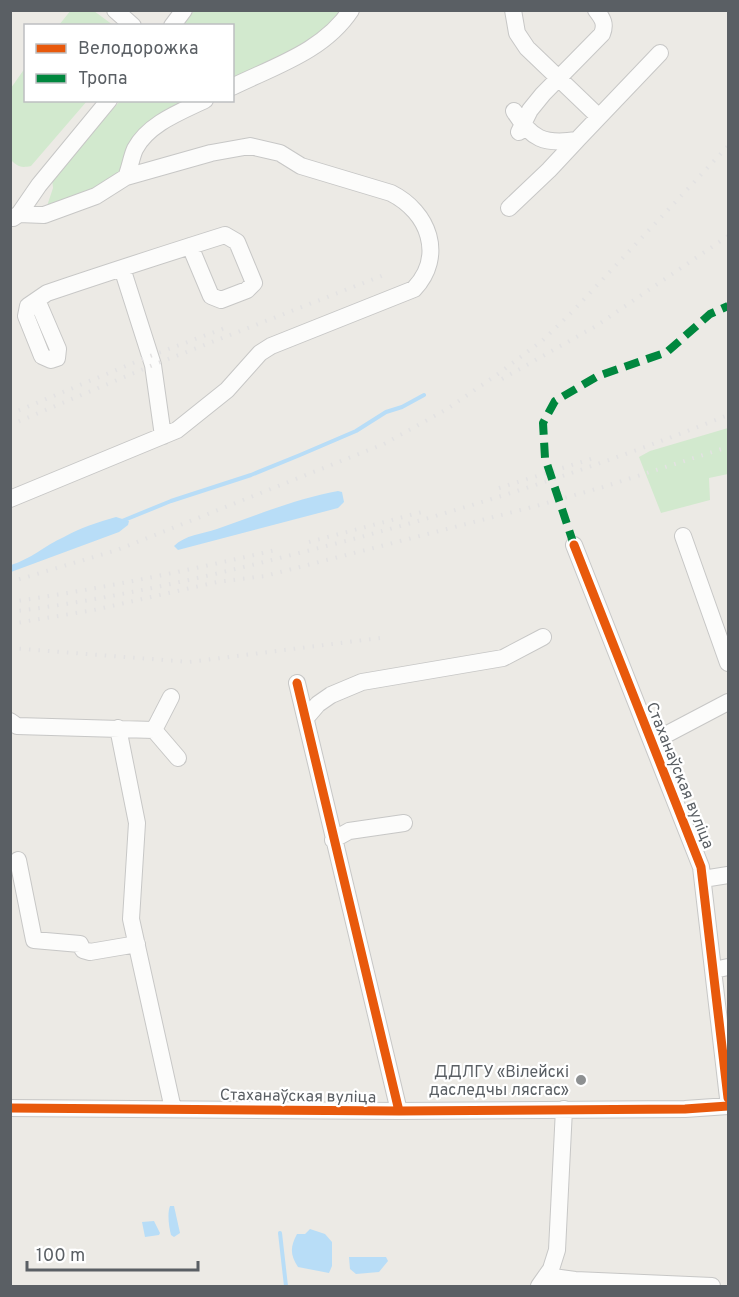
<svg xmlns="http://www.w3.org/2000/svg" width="739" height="1297" viewBox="0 0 739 1297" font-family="Overpass,sans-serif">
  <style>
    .green { fill: #d2e9ce }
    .water { fill: #b8ddf7 }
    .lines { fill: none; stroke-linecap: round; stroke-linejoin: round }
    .stream { stroke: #b8ddf7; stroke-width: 4 }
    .minor-casing { stroke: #c7c7c6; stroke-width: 18 }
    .minor { stroke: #fcfcfb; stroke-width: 16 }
    .rail { stroke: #e3e2e2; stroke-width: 4; stroke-dasharray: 1.5 8; stroke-linecap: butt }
    .quiet { stroke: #00873e; stroke-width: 8; stroke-dasharray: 15 8; stroke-linecap: butt }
    .cycleway-casing { stroke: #fff; stroke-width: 13 }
    .cycleway { stroke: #e8590c; stroke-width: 9 }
    .poi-dot { fill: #8d9091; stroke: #fff; stroke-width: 2 }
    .labels { text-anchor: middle; stroke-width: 4.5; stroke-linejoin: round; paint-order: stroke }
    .street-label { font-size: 16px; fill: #5a5f64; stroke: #fff }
    .poi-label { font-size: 16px; fill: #5a5f64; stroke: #fff; text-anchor: end }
  </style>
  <rect width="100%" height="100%" fill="#eceae5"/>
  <path class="green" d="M71,10L94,11L113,25H59Z
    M194,11H351L343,24L233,87L232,26H182Z
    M25,68L26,100L87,101L31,166C21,168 18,167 11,160V88Z
    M120,101H205L156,126L126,177L44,215L53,188L52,179Z
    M728,428V474L709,478L710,500L661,513L639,457L650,451Z"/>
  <path class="water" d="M338,491L342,492L344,502L338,508L178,550L174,546C185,535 202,534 217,529C257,515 295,499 338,491Z
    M116,517L129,521L128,525L119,532L11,572V565C31,559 44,546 64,537C80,528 98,522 116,517Z
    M170,1206H174L180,1233L174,1237L171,1235C169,1227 167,1214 170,1206Z
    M154,1221L160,1233L159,1235L145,1237L142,1222Z
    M310,1229L325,1234L332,1242V1266L329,1273L298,1267C290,1255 290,1247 297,1234H305Z
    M349,1257H386L388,1261L379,1272L356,1274L350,1269Z"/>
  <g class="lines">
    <path class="stream" d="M122,521L171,501L251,475L300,455L356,431L386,412L402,407L424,395
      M280,1233L286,1286"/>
    <g class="minor-casing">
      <path id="minor" d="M115,10L133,26
        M513,10L517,33L527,48L599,117
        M172,26L184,10
        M232,87C275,66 324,51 351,10
        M514,111C531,139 544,145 577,140L660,53
        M519,132L530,110L543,94L602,34C606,24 603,19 596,10
        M126,177C130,168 131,158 135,149C148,124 180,112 205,100
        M509,208L549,170L577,140
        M13,218L19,214L39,185L109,100
        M122,268L153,365L163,436
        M37,300L58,349L57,358L51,360L42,356L26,316L28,306L47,293C106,273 165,254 225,235L237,242L254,283L247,290L221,300L211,296L190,246
        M10,499L177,430L227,390L260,353L271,346L414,289C445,256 429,212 391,193L301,166L280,153L250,146L211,153L126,177L96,196L44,215L19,214
        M683,536L728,663
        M574,545L701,867L728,1098
        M297,683L399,1111
        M306,718L318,704L331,695L362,682L503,658L543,637
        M10,721L17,726L154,730L178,758
        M118,728L137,823L131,919L173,1109
        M154,730L171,697
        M652,742L728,702
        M333,840L349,831L404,823
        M18,860L34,940L80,944L83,950L90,952L137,944
        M703,879L728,875
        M714,970L728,967
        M10,1108L399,1111L685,1109L728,1106
        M546,1276L575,1280L712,1286
        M539,1286L551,1269L557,1250L564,1109"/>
    </g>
    <use href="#minor" class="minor"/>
    <path class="rail" d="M502,379L596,326L728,236
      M10,414L150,356L225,328
      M10,425L153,365L389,273
      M499,488L594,458
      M309,542L422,512
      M10,582L117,550L384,444L447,409L498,374L543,340L571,313L728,146
      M10,602C101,589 190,570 280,549
      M10,612C105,600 199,579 291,555C440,518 586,472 728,415
      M10,624L94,610L217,582L265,576L536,506L603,487L728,447
      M10,648L189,662L380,638"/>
    <path class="quiet" d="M574,545L545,458L543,423L555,401L598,376L667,352L710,314L728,306"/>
    <g class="cycleway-casing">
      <path id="cycleway" d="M574,545L701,867L728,1098
        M297,683L399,1111
        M10,1108L399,1111L685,1109L728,1106"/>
    </g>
    <use href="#cycleway" class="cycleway"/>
  </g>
  <circle class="poi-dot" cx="581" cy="1080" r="6"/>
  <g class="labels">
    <g class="street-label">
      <text transform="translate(681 775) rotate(68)" y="6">Стаханаўская вуліца</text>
      <text transform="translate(298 1095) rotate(1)" y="6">Стаханаўская вуліца</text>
    </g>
    <g class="poi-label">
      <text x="569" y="1077">ДДЛГУ «Вілейскі<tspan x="569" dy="18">даследчы лясгас»</tspan></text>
    </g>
  </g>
  <rect width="739" height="1297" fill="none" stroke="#5a5f64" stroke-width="24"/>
  <rect x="24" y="24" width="210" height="78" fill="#ffffff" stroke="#bdbfc1" stroke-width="1.5"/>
  <rect x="36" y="44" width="30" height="9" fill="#e8590c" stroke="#bdbfc1" stroke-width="1.5"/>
  <text x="78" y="54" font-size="18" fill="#5a5f64">Велодорожка</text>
  <rect x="36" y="74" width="30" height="9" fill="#00873e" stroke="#bdbfc1" stroke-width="1.5"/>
  <text x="78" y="84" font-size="18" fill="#5a5f64">Тропа</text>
  <path d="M27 1261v9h171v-9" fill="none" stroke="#5a5f64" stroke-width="3"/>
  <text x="36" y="1261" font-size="18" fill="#5a5f64" stroke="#ffffff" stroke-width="4.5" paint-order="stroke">100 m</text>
</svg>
